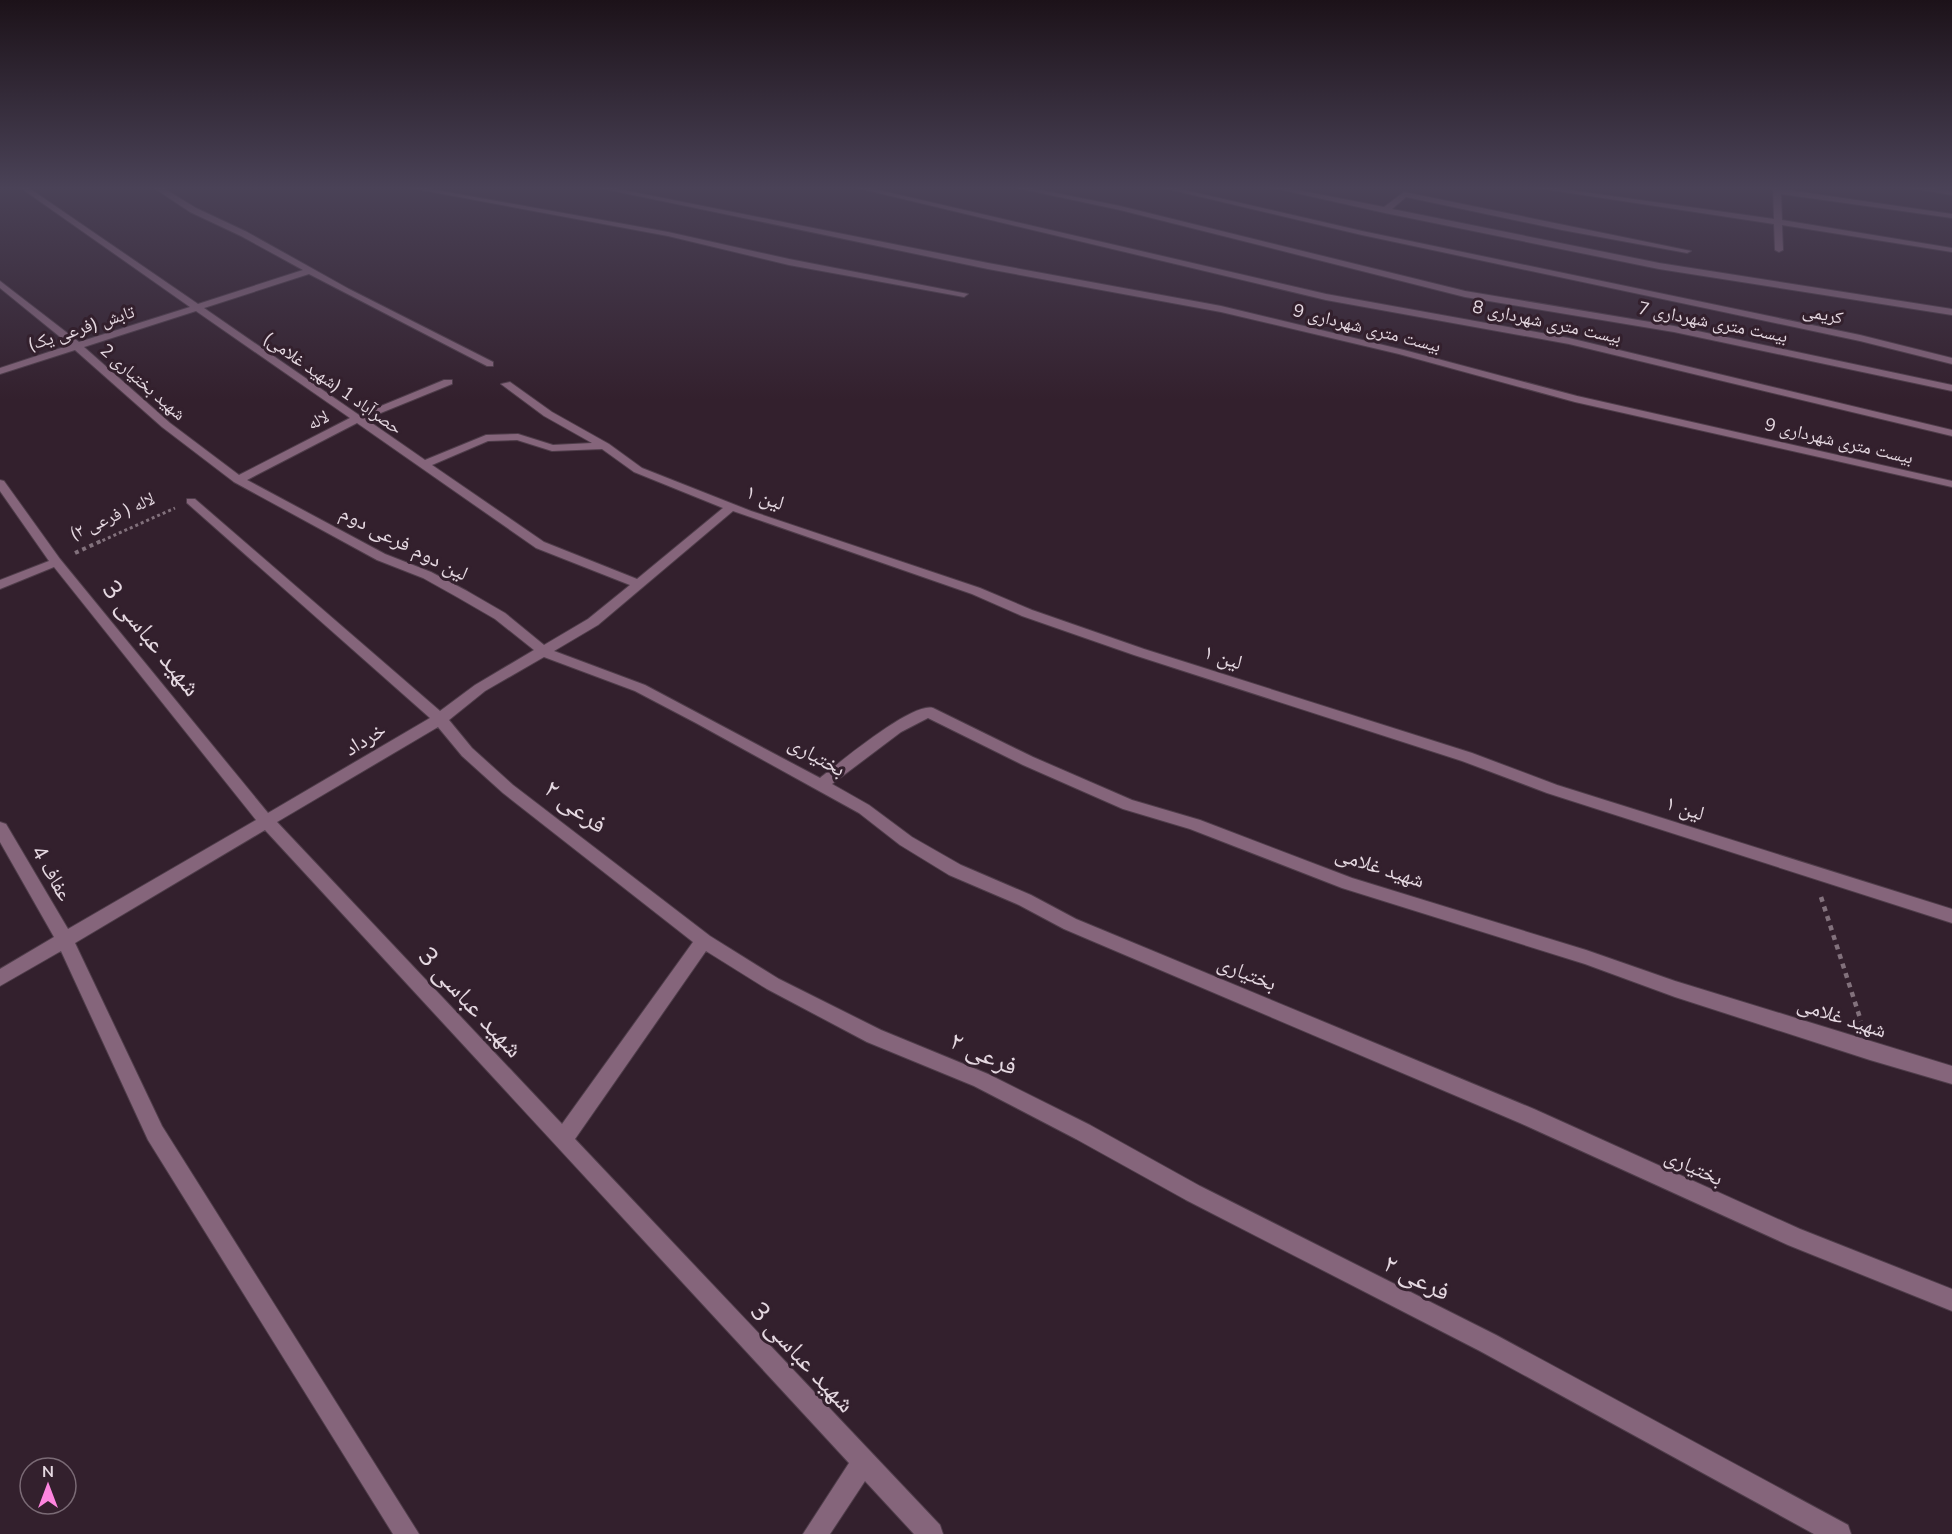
<svg xmlns="http://www.w3.org/2000/svg" width="1952" height="1534" viewBox="0 0 1952 1534" font-family="'Nunito Sans','Noto Naskh Arabic',sans-serif">
  <style>
    .lines { fill: none; stroke-linecap: round; stroke-linejoin: round }
    .minor-casing { stroke: #4f3d4a; stroke-width: 2 }
    .path-far2 { stroke: #82717c; stroke-width: 3; stroke-dasharray: 3 3; stroke-linecap: butt }
    .path-far1 { stroke: #82717c; stroke-width: 4; stroke-dasharray: 4 4; stroke-linecap: butt }
    .path { stroke: #82717c; stroke-width: 4.5; stroke-dasharray: 5 5; stroke-linecap: butt }
    .minor { fill: #85657b; fill-rule: evenodd }
    .labels { text-anchor: middle; stroke-width: 6; stroke-linejoin: round; paint-order: stroke }
    .far-street-label { font-size: 18px; fill: #e5d8e1; stroke: #33202d }
    .street-label { font-size: 21px; fill: #e5d8e1; stroke: #33202d }
    .near-street-label { font-size: 26px; fill: #e5d8e1; stroke: #33202d }
  </style>
  <rect width="100%" height="100%" fill="#33202d"/>
  <g class="lines">
    <g class="minor-casing">
      <path id="minor" d="M18,186H26L198,304L303,270L241,236L190,212L151,186H160L196,208L247,232L349,289L493,362V366H487L309,274L204,308L359,415L444,380H452V384L366,419L425,460L486,435L518,434L553,445L592,443L544,416L501,384L510,382L552,412L609,444L642,468L751,511L980,588L1032,610L1144,649L1472,753L1557,785L1952,909V923L1547,793L1462,761L1134,655L1022,616L972,594L733,511L598,625L554,651L645,685L820,778C839,763 912,702 933,708L1033,757L1132,800L1200,820L1352,878L1586,950L1675,981L1952,1066V1084L1870,1060L1675,997L1585,964L1342,888L1190,829L1123,809L1023,765L928,718L901,732L832,784L869,805L912,837L961,865L1031,895L1076,919L1534,1109L1800,1229L1952,1289V1311L1788,1245L1520,1123L1064,929L1019,905L949,875L900,845L859,813L696,723L635,691L544,657L485,691L449,720L472,748L513,785L710,936L779,979L881,1030L988,1074L1090,1125L1200,1186L1496,1335L1848,1525L1851,1534H1814L1480,1351L1186,1200L1076,1139L974,1086L867,1042L767,989L706,951L575,1139L940,1525L943,1534H914L865,1481L830,1534H803L849,1463L265,830L75,943L162,1126L419,1534H393L148,1140L61,951L0,986V969L54,937L0,842V822L6,824L68,929L256,820L54,567L0,589V580L49,561L0,491V480L4,481L60,559L268,813L430,718L187,503V499H195L440,711L475,685L534,650L495,619L457,597L423,578L377,560L234,482L162,427L75,350L0,374V368L70,345L0,288V281L79,342L190,307ZM196,311L350,418L239,475L170,423L84,347ZM357,423L536,548L630,585L588,619L544,645L505,613L467,591L431,572L385,554L247,480ZM517,440L552,451L602,449L634,472L723,508L637,579L544,542L432,465L488,441ZM438,727L462,756L503,793L693,942L562,1124L277,822Z
        M400,186H414L668,232L789,259L968,294L964,297L789,265L668,236Z
        M590,186H603L988,263L1221,306L1404,350L1577,396L1952,481V487L1575,402L1399,354L1221,312L988,269Z
        M849,186H861L1326,294L1569,338L1952,430V436L1569,344L1326,300Z
        M1008,186H1021L1120,206L1465,291L1674,326L1952,385V391L1674,332L1465,297L1120,210Z
        M1155,186H1167L1362,231L1860,335L1952,358V364L1860,341L1362,235Z
        M1264,186H1277L1384,207L1404,192L1691,251L1687,253L1562,230L1406,197L1392,209L1659,263L1952,309V315L1659,269L1385,213Z
        M1524,186H1541L1774,219L1773,186H1780L1781,189L1952,214V218L1781,194L1782,220L1952,248V252L1782,225L1783,250L1779,252L1775,250L1774,224Z
        M1898,186H1915L1952,191V195Z"/>
    </g>
    <path class="path-far2" d="M97,543L175,508"/>
    <path class="path-far1" d="M75,553L101,541"/>
    <path class="path" d="M1821,897L1861,1021"/>
    <use href="#minor" class="minor"/>
  </g>
  <linearGradient id="sky" x2="0" y2="1"><stop stop-color="#1c1219"/><stop offset="0.47" stop-color="#4a4257"/><stop offset="1" stop-color="#4a4257" stop-opacity="0"/></linearGradient>
  <rect width="1952" height="400" fill="url(#sky)"/>
  <g class="labels">
    <g class="far-street-label">
      <text transform="translate(1823 314) rotate(12)" y="6">کریمی</text>
      <text transform="translate(1547 322) rotate(12)" y="6">بیست متری شهرداری 8</text>
      <text transform="translate(1713 322) rotate(11)" y="6">بیست متری شهرداری 7</text>
      <text transform="translate(81 328) rotate(-18)" y="6">تابش (فرعی یک)</text>
      <text transform="translate(1367 328) rotate(14)" y="6">بیست متری شهرداری 9</text>
      <text transform="translate(143 382) rotate(41)" y="6">شهید بختیاری 2</text>
      <text transform="translate(333 383) rotate(35)" y="6">حصرآباد 1 (شهید غلامی)</text>
      <text transform="translate(318 420) rotate(-27)" y="6">لاله</text>
      <text transform="translate(1839 441) rotate(13)" y="6">بیست متری شهرداری 9</text>
      <text transform="translate(112 516) rotate(-24)" y="6">لاله ( فرعی ۲)</text>
    </g>
    <g class="street-label">
      <text transform="translate(765 497) rotate(20)" y="7">لین ۱</text>
      <text transform="translate(404 543) rotate(27)" y="7">لین دوم فرعی دوم</text>
      <text transform="translate(1223 657) rotate(18)" y="7">لین ۱</text>
      <text transform="translate(365 739) rotate(-31)" y="7">خرداد</text>
      <text transform="translate(817 756) rotate(29)" y="7">بختیاری</text>
      <text transform="translate(1685 808) rotate(18)" y="7">لین ۱</text>
      <text transform="translate(1380 867) rotate(18)" y="7">شهید غلامی</text>
      <text transform="translate(52 873) rotate(60)" y="7">عفاف 4</text>
      <text transform="translate(1247 973) rotate(22)" y="7">بختیاری</text>
      <text transform="translate(1842 1017) rotate(18)" y="7">شهید غلامی</text>
      <text transform="translate(1694 1167) rotate(24)" y="7">بختیاری</text>
    </g>
    <g class="near-street-label">
      <text transform="translate(152 638) rotate(51)" y="9">شهید عباسی 3</text>
      <text transform="translate(576 806) rotate(37)" y="9">۲ فرعی</text>
      <text transform="translate(471 1002) rotate(47)" y="9">شهید عباسی 3</text>
      <text transform="translate(984 1053) rotate(24)" y="9">۲ فرعی</text>
      <text transform="translate(1417 1277) rotate(27)" y="9">۲ فرعی</text>
      <text transform="translate(803 1357) rotate(47)" y="9">شهید عباسی 3</text>
    </g>
  </g>
  <g transform="translate(48 1486)"><circle r="28" fill="#33202d" stroke="#7a6a75" stroke-width="1.5"/>
  <path d="M0-4.5L10 22L0 15L-10 22Z" fill="#fe85df"/>
  <text y="-9" font-size="16" font-weight="bold" text-anchor="middle" fill="#e5d8e1">N</text>
  </g>
</svg>
